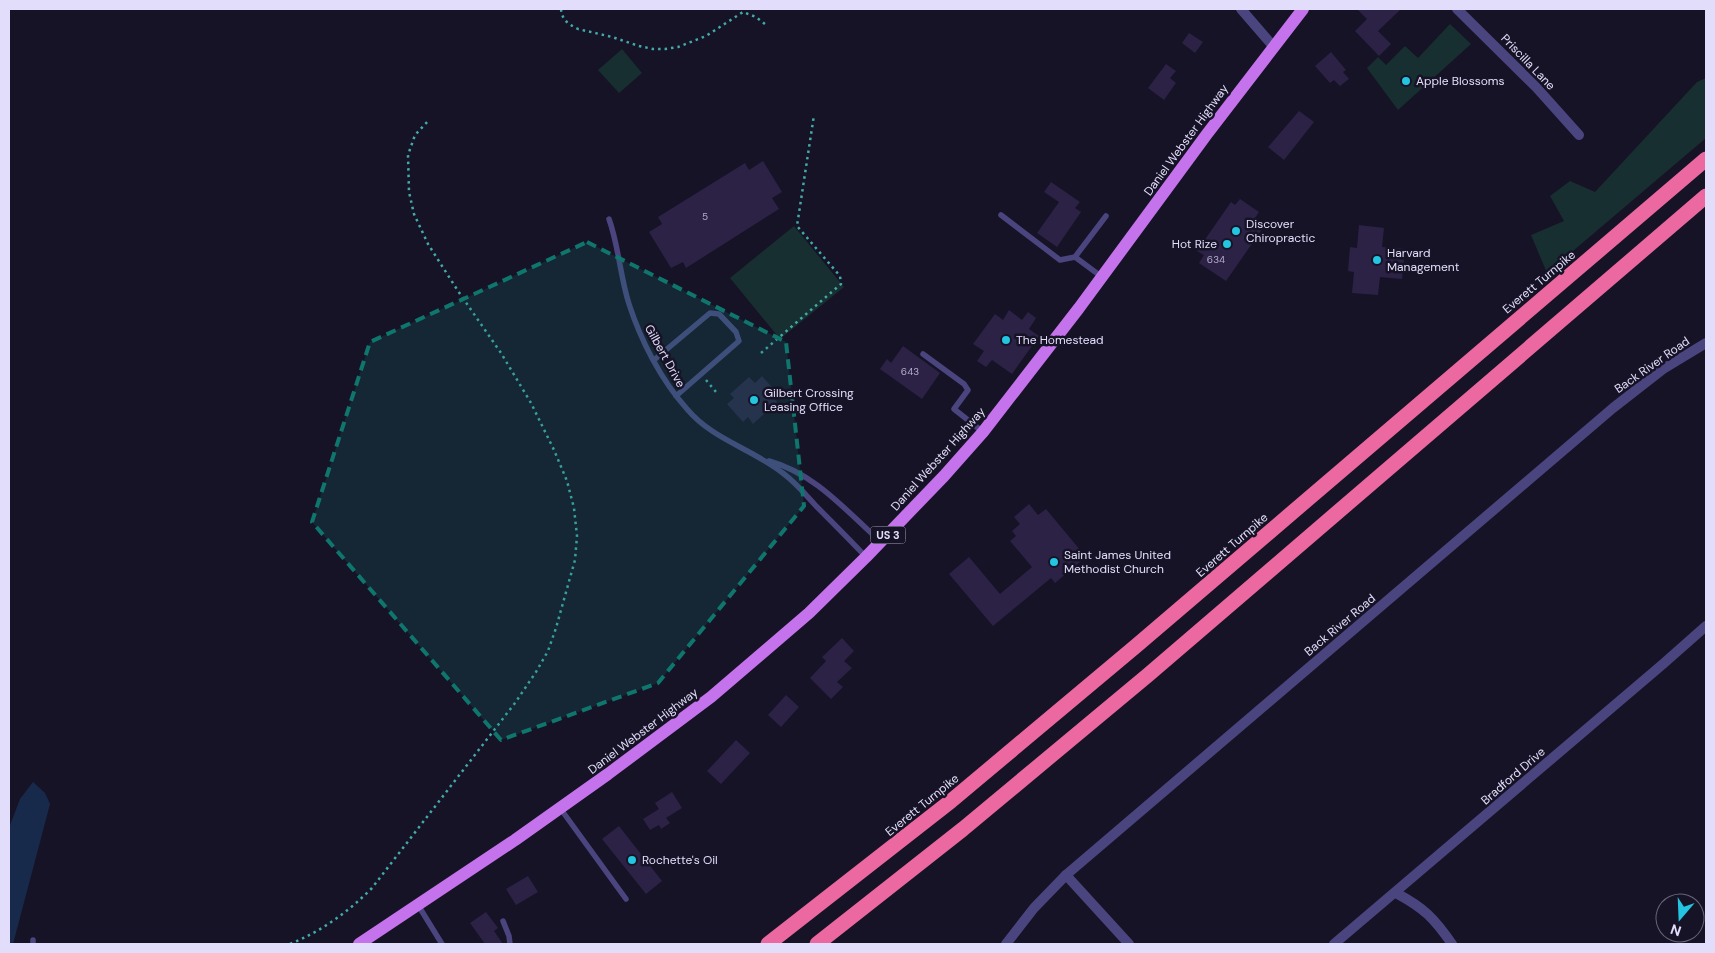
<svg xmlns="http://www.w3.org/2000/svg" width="1715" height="953" viewBox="0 0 1715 953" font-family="'DM Sans',sans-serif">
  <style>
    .green { fill: #172f30 }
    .water { fill: #182a4b }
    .building { fill: #2b2245 }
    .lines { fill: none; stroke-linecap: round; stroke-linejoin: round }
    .path { stroke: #41abaa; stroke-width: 2.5; stroke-dasharray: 2.5 4; stroke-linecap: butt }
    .service { stroke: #4a457f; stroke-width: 5.5 }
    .minor { stroke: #4a457f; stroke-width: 10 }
    .tertiary { stroke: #4a457f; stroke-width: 10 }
    .primary { stroke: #c473ec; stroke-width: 12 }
    .motorway { stroke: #eb68a0; stroke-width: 15 }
    .marked { fill: #0f766e; fill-opacity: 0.2; stroke: #0f766e; stroke-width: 4; stroke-dasharray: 10 6; stroke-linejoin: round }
    .poi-dot { fill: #23c5e1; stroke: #171326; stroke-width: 2 }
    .labels { text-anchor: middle; stroke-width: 5; stroke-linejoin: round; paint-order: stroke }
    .number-label { font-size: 10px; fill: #b4aecd }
    .shield { fill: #171326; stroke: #a5a0ba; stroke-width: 1 }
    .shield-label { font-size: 11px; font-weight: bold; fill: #e2ddfa }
    .street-label { font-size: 12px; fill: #e2ddfa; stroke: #171326 }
    .poi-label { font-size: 12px; fill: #e2ddfa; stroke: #171326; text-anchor: start }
  </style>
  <rect width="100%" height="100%" fill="#171326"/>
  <path class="green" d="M1450,24L1471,44L1398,110L1367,68L1378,57L1386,65L1405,46L1418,58Z
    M622,49L642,73L619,93L598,70Z
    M1706,78V138L1547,273L1531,235L1564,221L1550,196L1570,181L1595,192L1697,82Z
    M794,226L844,287L780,339L730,278Z"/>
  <path class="water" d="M33,782L45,793L50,804L13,944H9V828L20,799Z"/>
  <path class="building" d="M1357,9H1401L1378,31L1391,44L1379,56L1355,31L1367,19Z
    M1189,33L1203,42L1195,53L1182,43Z
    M1331,52L1346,70L1343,72L1349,79L1340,86L1334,80L1330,83L1315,66Z
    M1166,64L1176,71L1170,78L1176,83L1164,100L1148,88Z
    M1299,111L1314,122L1284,160L1268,147Z
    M763,161L782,192L772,198L779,209L686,268L683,262L671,268L649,232L662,224L658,217L745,163L749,170Z
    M1051,182L1080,202L1075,208L1081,212L1057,247L1037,233L1059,202L1044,192Z
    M1240,199L1259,212L1255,218L1265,225L1226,281L1199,263L1204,255L1197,251L1231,202L1235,205Z
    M1359,225L1384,228L1382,247L1405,249L1402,279L1380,277L1378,295L1352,293L1354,272L1348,271L1350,247L1357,248Z
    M1009,310L1022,320L1028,312L1036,318L1029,329L1039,336L1012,374L992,360L986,367L977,361L984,351L973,344L995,314L1003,320Z
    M903,346L940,373L922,399L880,369L887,359L891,363Z
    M762,376L777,393L773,397L777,402L753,424L748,417L743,422L727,404L734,398L730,394L749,377L755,383Z
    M1029,504L1038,515L1046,509L1086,557L1055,583L1051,578L993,626L949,574L969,557L1000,594L1032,567L1010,541L1016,536L1012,531L1020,524L1014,517Z
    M842,638L854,651L844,661L852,668L837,682L843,687L831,699L810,678L826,661L822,657Z
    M786,695L799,707L781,727L768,715Z
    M736,740L750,753L721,784L707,771Z
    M672,792L682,808L666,818L670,823L661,829L659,825L650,830L643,819L659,809L655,803Z
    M619,826L662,881L646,894L602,839Z
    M528,876L538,892L516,905L506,889Z
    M486,912L498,928L494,931L503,944H485L470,923Z"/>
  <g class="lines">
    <path class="path" d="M561,9C562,20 568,24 578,29L612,37L639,46L653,49H665L678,47L706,36L743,12L756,17L765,24
      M761,353L841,284L840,276L797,226L814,115
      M706,380L716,392
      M290,944C322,931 348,912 372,888L515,703L536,672L548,651L556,628L575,560L577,536L574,508L567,481L554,450L531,403L501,353L458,291L428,244L414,214L409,192L408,155L415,135L429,120"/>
    <path class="service" d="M1001,215L1060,260L1075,257
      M609,219C619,247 620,276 629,304C641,341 661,380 687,409C713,440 753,449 784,474C796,483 806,495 816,506C833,523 850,540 866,557
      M1102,277L1075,257L1106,216
      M923,354L964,384L968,390L954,409L983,432
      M654,360L710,313L719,314L736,332L739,341L676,396
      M769,461C816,474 846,511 881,542
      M560,808L626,899
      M418,905L442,944
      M503,921L509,936L510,944
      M33,940V944"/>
    <path class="minor" d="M1241,9L1273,46
      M1457,9L1536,87L1579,135
      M1066,875L1129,944
      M1396,893C1424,908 1434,918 1452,944
      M1334,944L1663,664L1706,626"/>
    <path class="tertiary" d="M1006,944L1034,908L1066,875L1613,408L1663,369L1706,343"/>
    <path class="primary" d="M359,944L515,840L608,774L711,697L809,613L866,557L944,476L983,432L1079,308L1207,134L1303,9"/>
    <path class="motorway" d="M768,944L951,801L1136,646L1706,159
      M817,944L963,829L1148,675L1706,196"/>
  </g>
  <path class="marked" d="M587,242L786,342L804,506L658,683L501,740L312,522L370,342Z"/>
  <g class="poi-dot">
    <circle cx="1406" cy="81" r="5"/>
    <circle cx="1236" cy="231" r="5"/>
    <circle cx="1227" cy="244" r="5"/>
    <circle cx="1377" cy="260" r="5"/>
    <circle cx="1006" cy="340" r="5"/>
    <circle cx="754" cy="400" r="5"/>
    <circle cx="1054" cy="562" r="5"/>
    <circle cx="632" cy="860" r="5"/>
  </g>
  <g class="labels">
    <g class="number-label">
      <text x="705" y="220">5</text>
      <text x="1216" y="263">634</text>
      <text x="910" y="375">643</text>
    </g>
    <rect class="shield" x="870.5" y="526.5" width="35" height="17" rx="4"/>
    <g class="shield-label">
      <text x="888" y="539">US 3</text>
    </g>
    <g class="street-label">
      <text transform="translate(1528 62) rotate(46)" y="4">Priscilla Lane</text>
      <text transform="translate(1186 140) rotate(-54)" y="4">Daniel Webster Highway</text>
      <text transform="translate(1539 282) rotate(-40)" y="4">Everett Turnpike</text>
      <text transform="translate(665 356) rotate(61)" y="4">Gilbert Drive</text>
      <text transform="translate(1652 365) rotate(-35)" y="4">Back River Road</text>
      <text transform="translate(938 459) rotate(-48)" y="4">Daniel Webster Highway</text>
      <text transform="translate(1232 545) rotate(-41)" y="4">Everett Turnpike</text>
      <text transform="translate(1340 625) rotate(-40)" y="4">Back River Road</text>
      <text transform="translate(643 731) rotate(-37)" y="4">Daniel Webster Highway</text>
      <text transform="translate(1513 776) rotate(-41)" y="4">Bradford Drive</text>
      <text transform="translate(922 805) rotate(-39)" y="4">Everett Turnpike</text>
    </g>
    <g class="poi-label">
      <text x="1416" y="85">Apple Blossoms</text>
      <text x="1246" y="228">Discover<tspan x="1246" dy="14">Chiropractic</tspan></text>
      <text x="1217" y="248" text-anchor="end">Hot Rize</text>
      <text x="1387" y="257">Harvard<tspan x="1387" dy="14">Management</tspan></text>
      <text x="1016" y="344">The Homestead</text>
      <text x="764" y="397">Gilbert Crossing<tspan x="764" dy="14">Leasing Office</tspan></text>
      <text x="1064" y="559">Saint James United<tspan x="1064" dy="14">Methodist Church</tspan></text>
      <text x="642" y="864">Rochette's Oil</text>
    </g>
  </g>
  <rect width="1715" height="953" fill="none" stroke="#e2ddfa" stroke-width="20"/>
  <g transform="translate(1680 918) rotate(199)"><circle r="24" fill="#171326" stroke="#68647b"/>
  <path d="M0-4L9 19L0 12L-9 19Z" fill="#23c5e1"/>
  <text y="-8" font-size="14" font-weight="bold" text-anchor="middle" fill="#e2ddfa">N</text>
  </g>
</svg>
